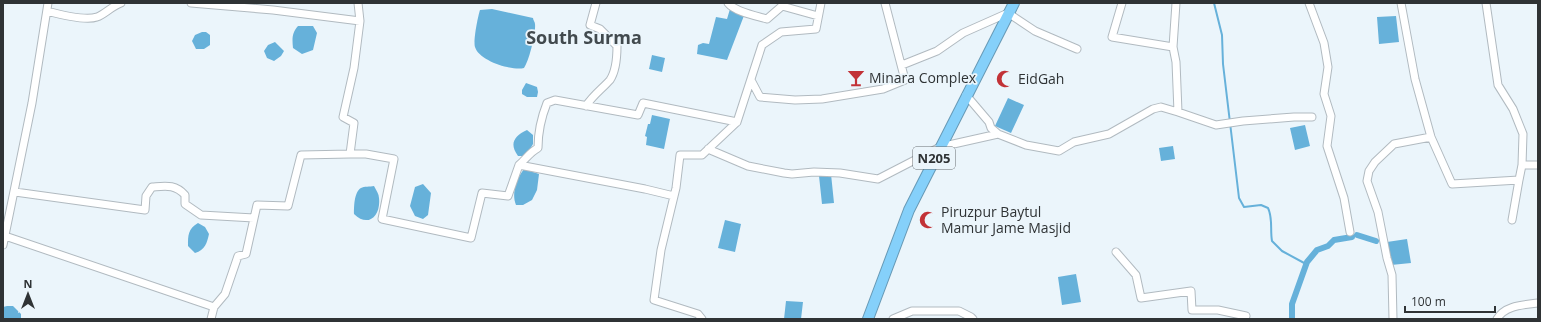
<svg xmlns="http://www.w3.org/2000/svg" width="1541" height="322" viewBox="0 0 1541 322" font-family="'Open Sans',sans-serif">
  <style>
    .water { fill: #66b1da }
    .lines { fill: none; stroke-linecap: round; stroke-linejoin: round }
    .stream { stroke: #66b1da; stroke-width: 2 }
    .canal { stroke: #66b1da; stroke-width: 6 }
    .minor-casing { stroke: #b1bac0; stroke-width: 9 }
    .highway-casing { stroke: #6799b5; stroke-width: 12 }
    .minor { stroke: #fff; stroke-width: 7 }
    .highway { stroke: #85d0fa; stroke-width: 10 }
    .labels { text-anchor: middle; stroke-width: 3.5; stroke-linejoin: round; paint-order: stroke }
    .shield { fill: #ebf5fb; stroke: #676d70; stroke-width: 1 }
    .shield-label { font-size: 13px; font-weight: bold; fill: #2f3335 }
    .poi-label { font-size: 14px; fill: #2f3335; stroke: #ebf5fb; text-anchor: start }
    .district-label { font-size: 18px; font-weight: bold; fill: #424a4e; stroke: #ebf5fb }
  </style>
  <rect width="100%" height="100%" fill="#ebf5fb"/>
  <path class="water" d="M492,9L533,18C533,20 535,22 535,24C536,33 529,61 524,68C512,71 479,61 475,47C473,41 478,16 480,10Z
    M730,9L745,13L727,60L697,54L698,45L703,43L709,44L716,17L727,19Z
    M1396,16L1399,42L1379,44L1377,17Z
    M298,26H313L317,33L313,50L302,54L293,48C292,38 292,33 298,26Z
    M202,32H206L210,35V45L204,49H196L192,41L195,35Z
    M275,42L284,51L281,56L274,61L267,58L264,51L268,45Z
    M652,55L665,58L662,72L649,69Z
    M526,83L537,87L538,92L537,97H527L522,94V90Z
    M1008,98L1024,105L1011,133L995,126Z
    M652,115L670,119L664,149L646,145L647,137L645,136L648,124H650Z
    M1305,125L1310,146L1295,150L1290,128Z
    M527,130L533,135V144L526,156H518C509,144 514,136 527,130Z
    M1173,146L1175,159L1161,161L1159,148Z
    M524,169L539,174L537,190L532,200L523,205H516C511,193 517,178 524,169Z
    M831,174L834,203L822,204L819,176Z
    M423,184L431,193L428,215L423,219L415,216L410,206L415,187Z
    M374,186C376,190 379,194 379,198C381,216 368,228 354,214C354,207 354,192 361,188C364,186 370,187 374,186Z
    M725,220L741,224L735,252L718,248Z
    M198,223L205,227L209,234C207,243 205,250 195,253L188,246C188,235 188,229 198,223Z
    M1407,239L1411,263L1391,265L1387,242Z
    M1076,274L1081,302L1062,305L1058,277Z
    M786,301L803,302L801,319H784Z
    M7,306H13L21,314V319H3V307Z"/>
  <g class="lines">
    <path class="stream" d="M1214,3L1222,35L1223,64L1239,198L1244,207L1261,205L1268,208C1273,218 1270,230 1272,241L1282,251L1306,264"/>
    <path class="canal" d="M1357,235L1376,241
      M1292,319V304L1307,262L1317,250L1328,246L1334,240L1352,237"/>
    <g class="minor-casing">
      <path id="minor" d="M191,3L273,10L360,21
        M728,3C735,12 757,16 767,19L782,6L818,16
        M1122,3L1112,37L1173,47L1176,3
        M1309,3L1324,43L1328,67L1324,94L1331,116L1327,146L1344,198L1350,232
        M1401,3L1415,79L1431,137L1452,184L1519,180L1522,165
        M1486,3L1498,85L1513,109L1523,134L1522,165H1538
        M47,11C58,14 86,21 97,17C104,15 112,6 121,3
        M902,65L937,51L963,33L1008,13L1035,31L1077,49
        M751,80L760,97L795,100L822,99L883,89L905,80L885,3
        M966,95L989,122L991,128L998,134
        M586,106C593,95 602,89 610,80C616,71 617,57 617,46L600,29L590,25L596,3
        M1178,112L1216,125L1243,121L1294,117H1312
        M708,149L748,166L784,173L792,174L814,172L840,173L878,179L940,147L998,134L1026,145L1059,151L1074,142L1109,134L1153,109L1161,107L1178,112L1176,62L1173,47
        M350,154H366L394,159L382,219L471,238L482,193L508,196L519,165L645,189L674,196
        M519,165C526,159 530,152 538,148C538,132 541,118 547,103L555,100L638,115L643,103L737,122
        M15,192L145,210L146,196L152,187C166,186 175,184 185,195V204L201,215L254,218
        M1512,220L1519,180
        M5,236L214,307
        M3,245L32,103L48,3
        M1116,252L1136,275L1141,298L1191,291L1192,310H1218L1246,316L1245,319
        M211,319L214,307L225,294L238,256L246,254L257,205L288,206L301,155L350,154L354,123L343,117L354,68L360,21L358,3
        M702,319L698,314L654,300L661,250L676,188L680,155H702L737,122L762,45L781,32L816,29L821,3
        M893,319L912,311H959L971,317L973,319
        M1393,319L1392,275L1387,258L1378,212L1367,181L1369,171L1375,162L1394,144L1431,137
        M1497,319C1505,305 1524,305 1538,303"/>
    </g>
    <g class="highway-casing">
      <path id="highway" d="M868,319L909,210L1014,3"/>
    </g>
    <use href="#minor" class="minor"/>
    <use href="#highway" class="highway"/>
  </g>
  <defs>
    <g id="bar-bare" transform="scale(1.38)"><path d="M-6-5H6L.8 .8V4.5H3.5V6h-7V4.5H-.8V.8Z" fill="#c23237" stroke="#ebf5fb" stroke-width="2.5" paint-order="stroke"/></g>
    <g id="mosque-bare" transform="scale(1.38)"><path d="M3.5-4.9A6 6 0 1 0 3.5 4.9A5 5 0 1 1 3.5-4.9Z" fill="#c23237" stroke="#ebf5fb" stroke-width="2.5" paint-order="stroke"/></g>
  </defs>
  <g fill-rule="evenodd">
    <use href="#bar-bare" x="856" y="78"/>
    <use href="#mosque-bare" x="1005" y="79"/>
    <use href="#mosque-bare" x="928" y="220"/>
  </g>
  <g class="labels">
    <rect class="shield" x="913" y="147" width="42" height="22" rx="3"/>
    <g class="shield-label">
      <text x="934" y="163">N205</text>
    </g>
    <g class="poi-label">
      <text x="869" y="83">Minara Complex</text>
      <text x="1018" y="84">EidGah</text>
      <text x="941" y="217">Piruzpur Baytul<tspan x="941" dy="16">Mamur Jame Masjid</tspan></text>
    </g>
    <g class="district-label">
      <text x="584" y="44">South Surma</text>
    </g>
  </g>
  <rect width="1541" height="322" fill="none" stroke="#2f3335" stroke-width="8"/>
  <g transform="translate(28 294)" stroke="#ebf5fb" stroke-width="3" paint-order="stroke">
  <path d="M0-3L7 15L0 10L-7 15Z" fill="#2f3335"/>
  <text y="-6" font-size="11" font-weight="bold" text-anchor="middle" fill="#2f3335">N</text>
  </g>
  <path d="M1405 306v6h90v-6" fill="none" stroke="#2f3335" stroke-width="2"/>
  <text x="1411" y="306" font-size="12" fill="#2f3335" stroke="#ebf5fb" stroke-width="3" paint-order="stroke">100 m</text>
</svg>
